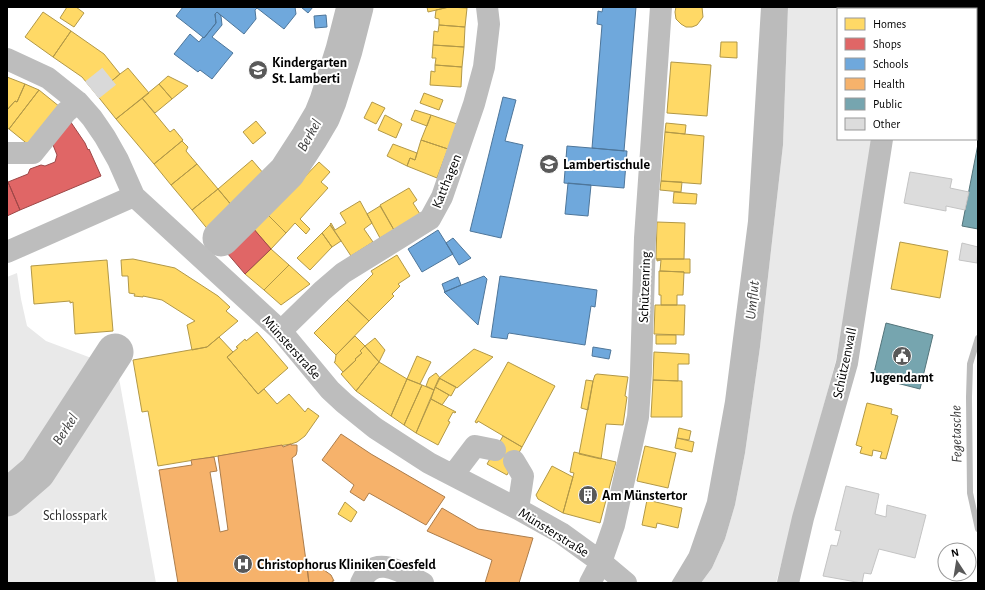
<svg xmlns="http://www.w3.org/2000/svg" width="985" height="590" viewBox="0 0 985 590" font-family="'Alegreya Sans',sans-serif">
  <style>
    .green { fill: #e9e9e9 }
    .water { fill: #bbb }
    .homes { fill: #ffd966; stroke: #b29847 }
    .shops { fill: #e06666; stroke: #9d4747 }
    .schools { fill: #6fa8dc; stroke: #4e769a }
    .health { fill: #f6b26b; stroke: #ac7d4b }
    .public { fill: #76a5af; stroke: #53747a }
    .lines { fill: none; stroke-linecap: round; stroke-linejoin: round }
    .stream { stroke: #bbb; stroke-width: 6 }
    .river { stroke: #bbb; stroke-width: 37 }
    .building { fill: #dcdcdc; stroke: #c4c4c4 }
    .minor-tunnel { stroke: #d9d9d9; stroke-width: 22; stroke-dasharray: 22 11; stroke-linecap: butt }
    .minor { stroke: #bdbdbd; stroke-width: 22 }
    .labels { text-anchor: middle; stroke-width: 4; stroke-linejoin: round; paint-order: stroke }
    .poi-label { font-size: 14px; font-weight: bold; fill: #000; stroke: #fff; text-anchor: start }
    .street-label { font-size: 14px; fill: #000; stroke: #fff }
    .park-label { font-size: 14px; fill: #2e2e2e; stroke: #fff }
    .water-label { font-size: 15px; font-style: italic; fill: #3f3f3f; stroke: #fff }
  </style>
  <rect width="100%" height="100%" fill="#fff"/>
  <path class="green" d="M788,7H897V9H838V139H877L836,360L776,583H701L712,568L725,539L735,505L745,453L760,347L783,145Z
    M907,7H978V32L976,35V9H907Z
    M17,273L21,299L27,326L46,341L94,359L101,357L108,345H113L156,583H7V277Z"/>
  <path class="water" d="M761,7H788L783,145L760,347L745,453L735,505L725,539L712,568L701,583H671L689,553L707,501L725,401L748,221Z"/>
  <path class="homes" d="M67,7H76L84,13L74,27L60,18Z
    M427,7H449L428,12Z
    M449,7L467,8L465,27L439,25V19L435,18L436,10Z
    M676,7H702L703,17L697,25L692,27H686L681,24L676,19L675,12Z
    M43,12L71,31L53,57L25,37Z
    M439,25L465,27L464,47L433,45L434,31L438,32Z
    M71,31L104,54L120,74L96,94L82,77L53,57Z
    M721,42H737V58L720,57Z
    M433,45L464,47L462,67L435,65L436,58H432Z
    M671,62L711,65L707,116L667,113Z
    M435,65L462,67L461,87L430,85L431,71L435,72Z
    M128,68L149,93L116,119L96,94L120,74Z
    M168,76L188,86L172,99L159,84Z
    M7,77L25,84L17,102L15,101L7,110Z
    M25,84L39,90L9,129L7,128V110L15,101L17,102Z
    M159,84L172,99L155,113L142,98Z
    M39,90L60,107L30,146L9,129Z
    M424,93L443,100L439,110L420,103Z
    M142,98L170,132L174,129L183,140L154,164L116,119Z
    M372,102L385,108L376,124L364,118Z
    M415,110L431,115L427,126L411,120Z
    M385,115L402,124L396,138L378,130Z
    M431,115L457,124L448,149L421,140Z
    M256,121L266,133L253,144L243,132Z
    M666,123L686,125L685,134L665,132Z
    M665,132L704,136L701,184L661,181Z
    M421,140L448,149L437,178L407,166L410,158L415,160Z
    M182,141L188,147L186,151L197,164L171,185L154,164Z
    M393,144L417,153L415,160L410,158L407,166L387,156Z
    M252,160L270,181L238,213L218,189Z
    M319,162L330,172L321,182L328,188L300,219L310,229L306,234L295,223L286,233L268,215Z
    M197,164L218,189L192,210L171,185Z
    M661,181L682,182L681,192L660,190Z
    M409,188L417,200L413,203L420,214L394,230L380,205Z
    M218,189L238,213L214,237L192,210Z
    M674,192L697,194L696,204L673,203Z
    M360,201L372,223L364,229L373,242L351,256L330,224L331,223L335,230L346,223L340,213Z
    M380,206L394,230L380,238L367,214Z
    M268,215L286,233L271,249L252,227Z
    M657,222L685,223L684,259H656Z
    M330,225L341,241L332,247L322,233Z
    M322,233L332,247L310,270L297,258Z
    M900,242L948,251L940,298L891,289Z
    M271,249L289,265L264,290L245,274Z
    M397,255L410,276L398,284L400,286L392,294L394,296L369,321L347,300L373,274L371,271Z
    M133,259L175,268L218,296L230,307L226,311L238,321L207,347L192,350L187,325L195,321L162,300L143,296V297L134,296L135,294L129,293L128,276H122L121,260Z
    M657,259H690V273H684V272L660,271L661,260L657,261Z
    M107,260L113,331L75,334L73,302L70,303V301L34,304L31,266Z
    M289,265L310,284L281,305L264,290Z
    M659,271L684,272L683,295H677V305H661V295H659Z
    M347,300L369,321L336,355L314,333Z
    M655,305H685L684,335L654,334Z
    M257,332L288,368L258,394L227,357L238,348L236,347L245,339L246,341Z
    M656,335H676V344H656Z
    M355,336L365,346L360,351L362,353L355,359L356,360L343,372L334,362H335L336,355Z
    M219,337L233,352L227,357L258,394L264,389L277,404L289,394L305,412L308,408L319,416L305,436L297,442L291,444L158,466L148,411L142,412L133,360L207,347Z
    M375,338L385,350L379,362L365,346Z
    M365,346L379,362L356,391L341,374L356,360L355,359L362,353L360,351Z
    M474,349L493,357L457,388L439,378Z
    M654,352L689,354V364H678V381L653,380Z
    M417,356L431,362L420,384L407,379Z
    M379,362L407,379L391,416L356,391Z
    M508,362L555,386L522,447L478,421L477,423L475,422Z
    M436,373L440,378L434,390L426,386L429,378Z
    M597,374L628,377L625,396L627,397L623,425L606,424L601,459L579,454L593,381L595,375Z
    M439,378L456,387L451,396L435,387Z
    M407,379L422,385L404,425L391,416Z
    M586,380L593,381L588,410L581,408Z
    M653,380L682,381V417H651Z
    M422,385L434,390L416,433L404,425Z
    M435,387L449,395L442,405L431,399Z
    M431,399L456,412L455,413L453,412L448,421L450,422L438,445L416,433Z
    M867,403L892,409L891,414L898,416L886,459L880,458L882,452L873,450L872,456L860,453L862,447L856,445Z
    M679,428L691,431L689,440L677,438Z
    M503,436L522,447L507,475L487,464Z
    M677,438L694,442L692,452L675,448Z
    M645,446L676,453L668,488L637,481Z
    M574,452L616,462L600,523L563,513L574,473L570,472Z
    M552,466L573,477L563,513L538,499L536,495Z
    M647,500L682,508L678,528L657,523L656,528L642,525Z
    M345,502L357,512L351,522L338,514Z"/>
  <path class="shops" d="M68,118L85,143L88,150L89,149L101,176L20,210L8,182L28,174L30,169L41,165L45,166L55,162L57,155L51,140Z
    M8,182L20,210L7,216V183Z
    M252,227L271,249L245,274L227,253Z"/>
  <path class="schools" d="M183,7H295L296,14L284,29L257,8L255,10L256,19L244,34L217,12L215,14L216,23L204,38L176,16Z
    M301,7H313L308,13Z
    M603,7H636L624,151L592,148L602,25L597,24L598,11L602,12Z
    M217,12L221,16L222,25L212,37L233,53L212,79L200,70L198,72L174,54L190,34L199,42L203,37L204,38L216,23L215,14Z
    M326,15L327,27L315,28L314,16Z
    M503,97L516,100L505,141L523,145L501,238L470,231Z
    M567,146L627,151L624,188L564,183Z
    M568,183L591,185L588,216L565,214Z
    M438,230L453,254L422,272L408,249Z
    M453,238L471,258L459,265L446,243Z
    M484,276L487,279L478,325L444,292Z
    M500,276L597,290L595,307L591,306L585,345L509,333L508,334L507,339L491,337Z
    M458,277L461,285L445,292L442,284Z
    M593,347L611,350L609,359L592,356Z"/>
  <path class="health" d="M341,434L371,454L445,497L426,525L369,493L364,501L350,492L354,485L322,460Z
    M291,444V445H297V451L296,455L292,458L309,583H178L159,470L192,465L191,460L214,457L217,471L210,472L220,532L228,530L218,456L282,445L283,447Z
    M442,508L478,529L533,538L519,583H485L492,560L427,531Z
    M310,564L317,565L331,575L334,581H332L333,583H309L307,566H310Z"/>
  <path class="public" d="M976,57H978V91H976Z
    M978,144V229L962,226Z
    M886,323L933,335L920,389L873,377Z"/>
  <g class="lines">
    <path class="stream" d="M978,338L970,364L969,397L970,493L978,529"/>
    <path class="river" d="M221,238L287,172L309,138L322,116L328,101L344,50L355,7
      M7,498L37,472L115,352"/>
  </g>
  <path class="building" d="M910,172L952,179L950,188L969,192L965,210L946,206V211L904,203Z
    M962,243L978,247L977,263L959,260Z
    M846,486L879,494L875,514L886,517L887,505L926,515L915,558L879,549L871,574L864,573L862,583L823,576L831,545L837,546L841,531L835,530Z"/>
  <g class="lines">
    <path class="minor-tunnel" d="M92,90L117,70"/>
    <path class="minor" d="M897,9L898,7
      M7,59L48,78L78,102L92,118L105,137L118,160L134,196L281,331L330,390L344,403L375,428L429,463L518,509L561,533L601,562L626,583
      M7,153H33L66,112L78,102
      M7,252L134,196
      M281,331L322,291L343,273L430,219L442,197L474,104L484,67L489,24L487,7
      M514,461L523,476L518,509
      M453,475L475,446L495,450
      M361,583C374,552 403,573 423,583
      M590,583L601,562L614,525L638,417L641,372L645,238L661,7
      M788,583L803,518L847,363L882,139"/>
  </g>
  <defs>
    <g id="school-disc" transform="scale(1)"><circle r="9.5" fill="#595959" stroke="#fff"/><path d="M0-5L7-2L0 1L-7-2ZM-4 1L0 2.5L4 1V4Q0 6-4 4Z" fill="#fff"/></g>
    <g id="civic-disc" transform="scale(1)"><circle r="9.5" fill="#595959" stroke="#fff"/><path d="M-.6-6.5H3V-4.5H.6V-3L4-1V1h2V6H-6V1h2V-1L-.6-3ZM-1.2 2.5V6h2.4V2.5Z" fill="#fff"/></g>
    <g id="building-disc" transform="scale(1)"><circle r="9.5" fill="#595959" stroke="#fff"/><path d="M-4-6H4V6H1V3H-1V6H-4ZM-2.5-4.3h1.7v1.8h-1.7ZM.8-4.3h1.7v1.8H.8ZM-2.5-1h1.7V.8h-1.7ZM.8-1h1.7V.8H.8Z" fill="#fff"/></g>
    <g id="hospital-disc" transform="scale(1)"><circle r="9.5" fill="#595959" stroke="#fff"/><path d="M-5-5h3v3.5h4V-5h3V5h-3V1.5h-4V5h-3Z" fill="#fff"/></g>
  </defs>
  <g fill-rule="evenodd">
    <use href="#school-disc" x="258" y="70"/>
    <use href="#school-disc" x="549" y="164"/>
    <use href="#civic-disc" x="902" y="356"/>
    <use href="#building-disc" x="588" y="495"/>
    <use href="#hospital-disc" x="243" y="564"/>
  </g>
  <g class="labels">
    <g class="poi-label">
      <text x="272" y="67">Kindergarten<tspan x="272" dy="16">St. Lamberti</tspan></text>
      <text x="563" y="169">Lambertischule</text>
      <text x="902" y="382" text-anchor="middle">Jugendamt</text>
      <text x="602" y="500">Am Münstertor</text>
      <text x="257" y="569">Christophorus Kliniken Coesfeld</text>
    </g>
    <g class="street-label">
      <text transform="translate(446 181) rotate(-68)" y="5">Katthagen</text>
      <text transform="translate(644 287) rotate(-88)" y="5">Schützenring</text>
      <text transform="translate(292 347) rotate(48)" y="5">Münsterstraße</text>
      <text transform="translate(844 363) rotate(-78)" y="5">Schützenwall</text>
      <text transform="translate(554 532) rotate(32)" y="5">Münsterstraße</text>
    </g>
    <g class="park-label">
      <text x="75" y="520">Schlosspark</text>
    </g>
    <g class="water-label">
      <text transform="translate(309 135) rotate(-61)" y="5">Berkel</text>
      <text transform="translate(752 300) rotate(-84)" y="5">Umflut</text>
      <text transform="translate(65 429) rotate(-57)" y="5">Berkel</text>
      <text transform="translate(956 434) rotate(-91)" y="5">Fegetasche</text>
    </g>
  </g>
  <rect width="985" height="590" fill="none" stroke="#000000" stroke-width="16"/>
  <rect x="837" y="8" width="140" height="132" fill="#ffffff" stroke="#999999"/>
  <rect x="845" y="18" width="20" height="12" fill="#ffd966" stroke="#999999"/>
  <text x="873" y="28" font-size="12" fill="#000000">Homes</text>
  <rect x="845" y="38" width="20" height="12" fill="#e06666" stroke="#999999"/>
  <text x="873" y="48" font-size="12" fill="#000000">Shops</text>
  <rect x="845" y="58" width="20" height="12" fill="#6fa8dc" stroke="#999999"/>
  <text x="873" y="68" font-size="12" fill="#000000">Schools</text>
  <rect x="845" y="78" width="20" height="12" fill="#f6b26b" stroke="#999999"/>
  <text x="873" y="88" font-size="12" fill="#000000">Health</text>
  <rect x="845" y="98" width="20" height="12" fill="#76a5af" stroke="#999999"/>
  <text x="873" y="108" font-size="12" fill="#000000">Public</text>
  <rect x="845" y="118" width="20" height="12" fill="#dcdcdc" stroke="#999999"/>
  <text x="873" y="128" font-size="12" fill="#000000">Other</text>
  <g transform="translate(957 562) rotate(348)"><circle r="19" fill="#ffffff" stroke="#999999"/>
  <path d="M0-3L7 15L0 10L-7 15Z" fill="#595959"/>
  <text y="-6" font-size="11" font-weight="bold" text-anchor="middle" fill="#000000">N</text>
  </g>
</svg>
